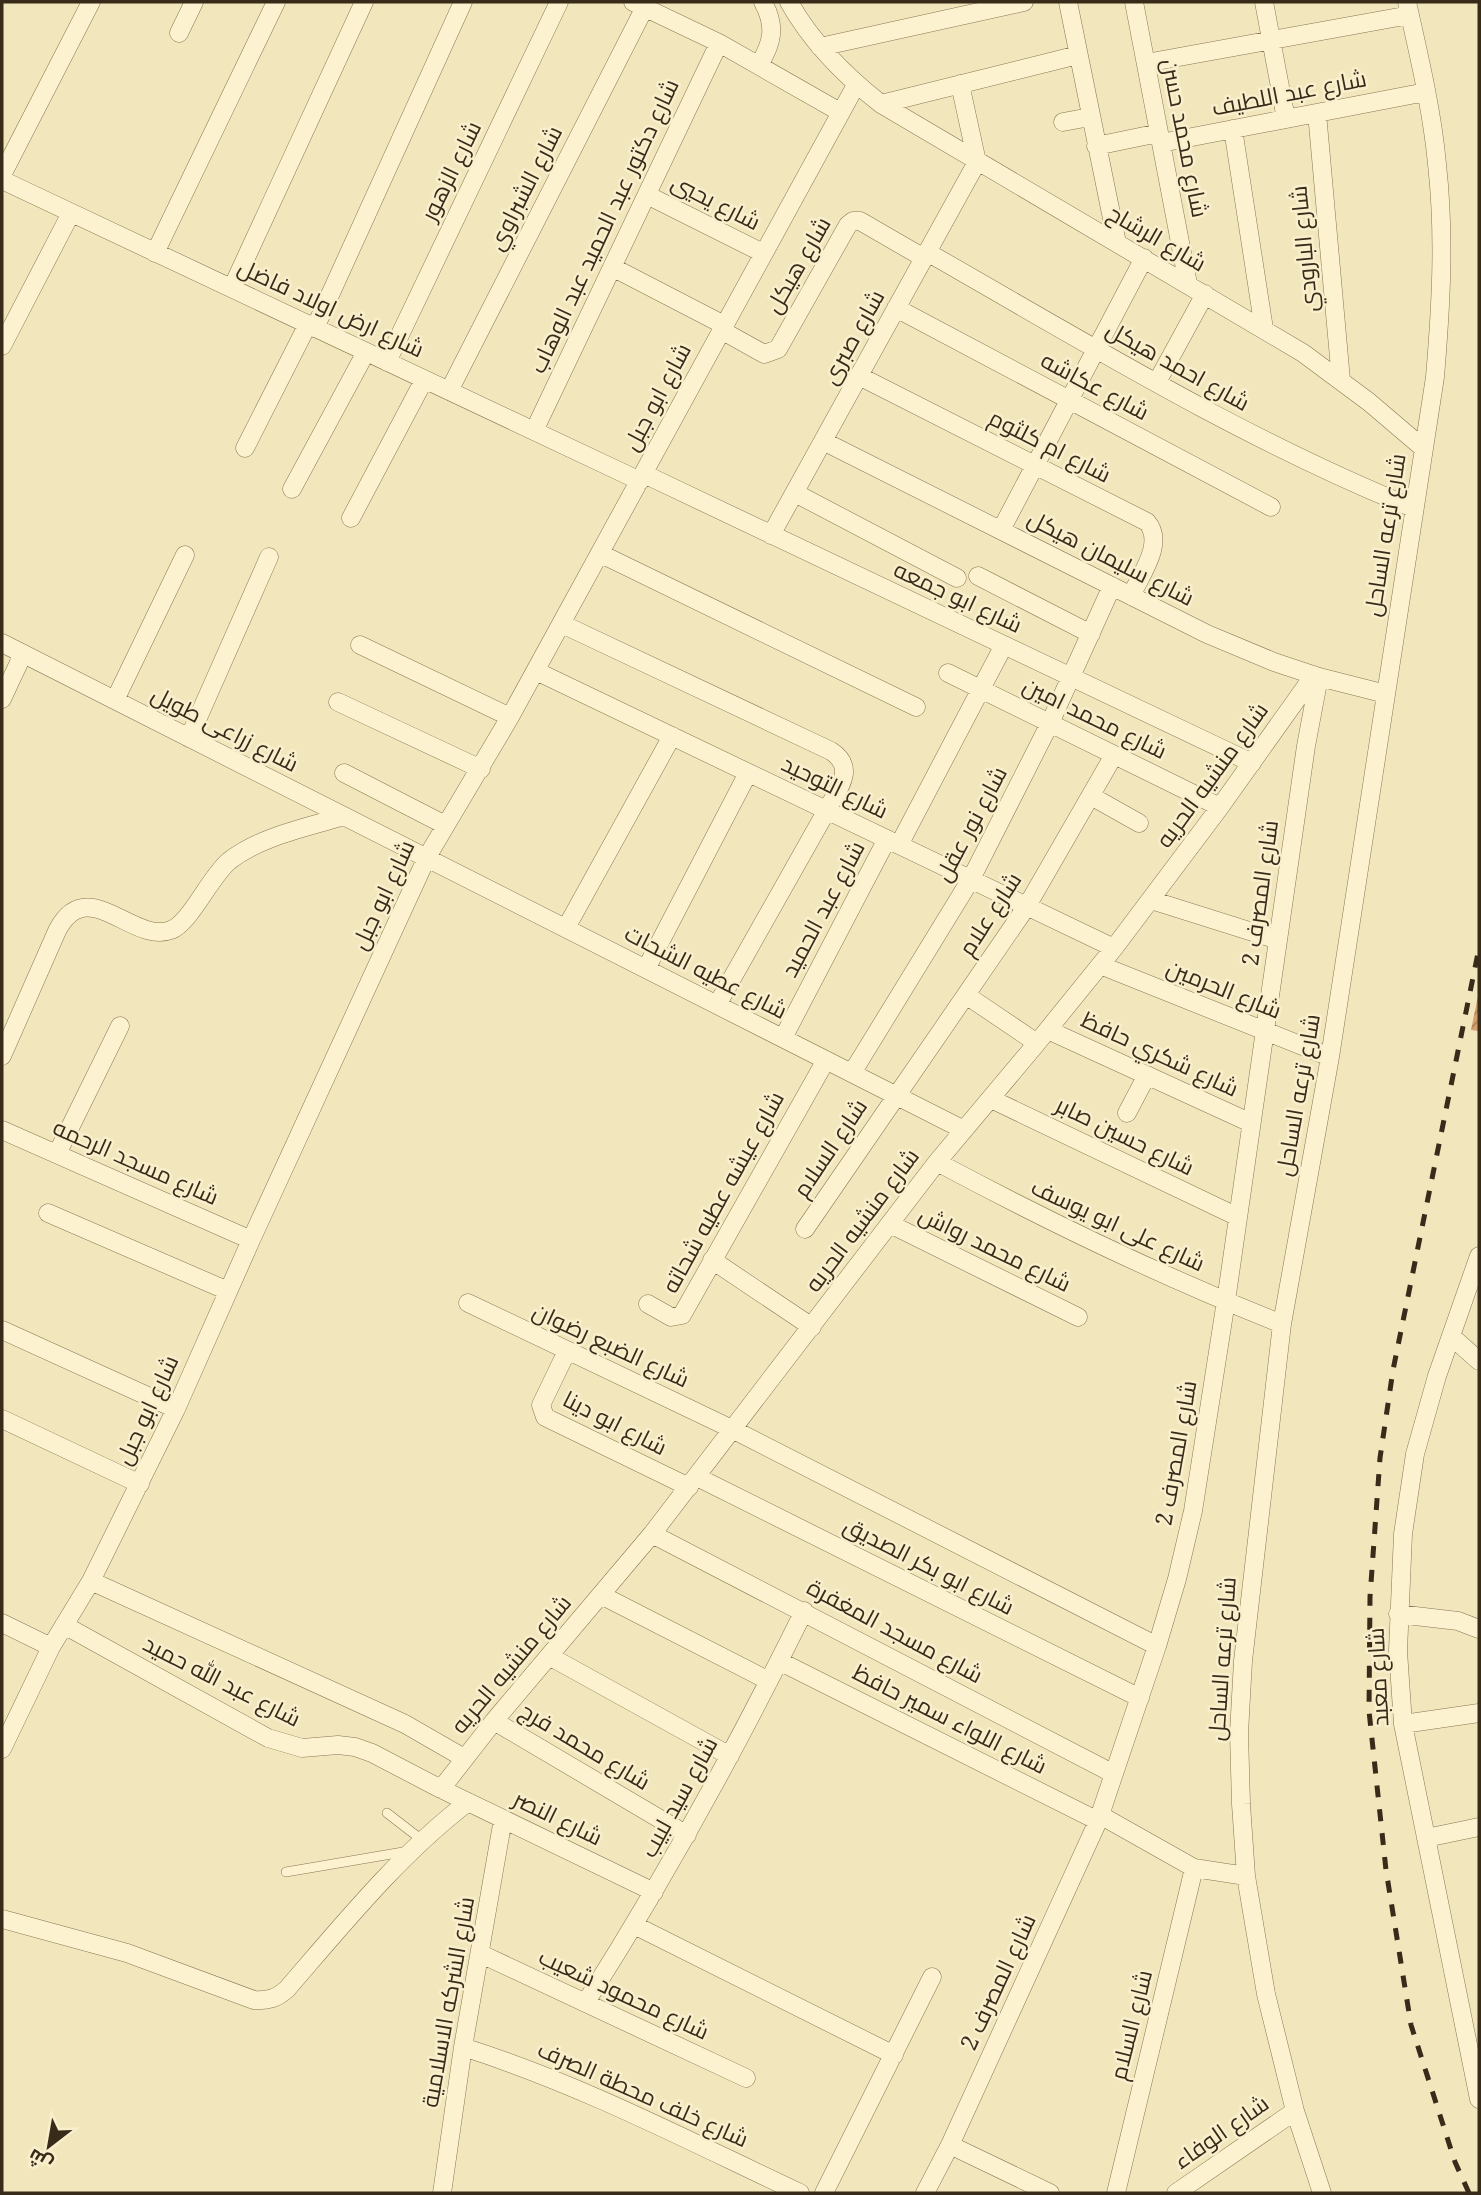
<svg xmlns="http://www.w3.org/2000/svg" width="1481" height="2195" viewBox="0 0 1481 2195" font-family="'Noto Serif',Cairo,serif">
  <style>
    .building { fill: url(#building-hatch) }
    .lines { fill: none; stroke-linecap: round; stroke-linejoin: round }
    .service-casing { stroke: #8b7553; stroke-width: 10 }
    .minor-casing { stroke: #8b7553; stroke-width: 19 }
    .service { stroke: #fcf2cf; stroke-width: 9 }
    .minor { stroke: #fcf2cf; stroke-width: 18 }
    .rail { stroke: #392b1a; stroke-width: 5; stroke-dasharray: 12 12; stroke-linecap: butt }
    .labels { text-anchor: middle; stroke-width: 5; stroke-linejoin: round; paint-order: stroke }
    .street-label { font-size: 23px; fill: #392b1a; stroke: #f9efcc }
  </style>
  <defs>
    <pattern id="building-hatch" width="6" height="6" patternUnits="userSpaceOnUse" patternTransform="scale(1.75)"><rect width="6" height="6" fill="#d4a06d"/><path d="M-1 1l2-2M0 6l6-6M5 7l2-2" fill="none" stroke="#ad8359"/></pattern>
  </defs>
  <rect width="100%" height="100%" fill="#f2e6bc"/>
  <path class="building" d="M1478,996H1479V1031L1471,1030Z"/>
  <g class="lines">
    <g class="service-casing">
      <path id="service" d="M387,1813L422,1840
        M286,1872L409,1851"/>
    </g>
    <g class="minor-casing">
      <path id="minor" d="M633,2L719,43L840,112
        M789,2C812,43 844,75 881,104L1303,353L1369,402L1423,448
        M1068,2L1117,243
        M1134,2L1188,284
        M1264,2L1286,119
        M179,33L194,2
        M820,47L1024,2
        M1146,63L1410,15
        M759,65C773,42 776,26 763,2
        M881,104L1078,55
        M1317,113L1341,380
        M1063,122L1090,117
        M1233,129L1264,329
        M1161,143L1426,92
        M1096,146L1159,133
        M2,175L91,2
        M2,180L640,481
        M647,195L763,253
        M927,252C1086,343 1243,439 1413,508
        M155,253L276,2
        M612,267L724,325
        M232,288L364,2
        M896,308L1271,507
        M315,328L463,2
        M721,330L764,354L778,349L848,225L853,221H860L924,258
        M2,346L71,213
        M387,362L559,2
        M859,376L1147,522C1165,543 1141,574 1131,596
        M1157,382L1205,294
        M449,391L645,7
        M534,431L719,43
        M823,441L1207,634L1274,662L1319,677L1386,694
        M245,448L308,324
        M644,474L1252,763
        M292,489L366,352
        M795,493L957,578
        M351,518L424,380
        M1001,530L1144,258
        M771,535L977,162L960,84
        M601,554L916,707
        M978,576L1091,634
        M562,624L831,751C857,768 838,789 827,810L717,1005
        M2,643L964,1130
        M360,645L510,717
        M536,671L1114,948
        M948,673L1220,807
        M2,699L23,654
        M115,700L185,555
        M338,702L481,769
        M189,738L269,557
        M344,773L445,825
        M1091,796L1139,823
        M899,845L1004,645
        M1151,900L1278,940
        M566,928L672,736
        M1100,965L1330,1057
        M646,969L748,773
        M966,995L1037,1043
        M1048,1030L1251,1123
        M783,1038L887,839
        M2,1056L57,931C87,872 133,945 171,930C190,923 210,877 229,861C261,836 306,828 344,816
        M852,1073L971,879L1050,723L1112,586
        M991,1099L1238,1217
        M1127,1113L1147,1075
        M2,1130L251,1240
        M57,1154L120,1026
        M937,1162C1049,1222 1163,1277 1282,1324
        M48,1213L228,1291
        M890,1224L1078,1317
        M805,1229L1027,906L1114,755
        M1479,1256L1437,1376L1415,1454L1403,1534L1398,1651L1403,1724L1479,2099
        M712,1260L812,1327
        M468,1303L734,1430L1157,1646
        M648,1304L671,1317L682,1315L826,1060
        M2,1330L176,1409
        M1451,1336L1479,1361
        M567,1351L541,1405L545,1417L689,1487
        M2,1419L140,1484
        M697,1477L1140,1698
        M652,1534L1114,1774
        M91,1581L405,1724L464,1758
        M601,1595L769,1681
        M1398,1614L1458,1621L1479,1629
        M2,1623L51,1647
        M64,1625L268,1738L302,1748L338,1745L355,1747L372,1753L441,1789L654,1892
        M549,1656L730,1756
        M779,1661L1098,1821
        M494,1721L687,1835
        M1403,1724L1479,1713
        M2,1749L51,1647L91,1581L176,1409L251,1240L427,857L510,717L856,85
        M441,1789L494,1721L652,1534L937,1162L1037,1043L1114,948L1220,807L1314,675
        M1100,1815L1194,1868L1246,1876
        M1426,1838L1479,1827
        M2,1919L127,1953L254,2000C269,2001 277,1998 287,1989C344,1923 399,1855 468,1802
        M634,1925L894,2055
        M481,1954L746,2078
        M586,2002C666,1876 738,1745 804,1611
        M463,2047C580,2084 689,2141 800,2193
        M950,2145L1050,2193
        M442,2193L463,2047L503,1819
        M824,2193L932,1977
        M925,2193L950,2145L1098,1821L1157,1646L1177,1579L1193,1511L1226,1301L1306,746L1319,677
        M1116,2193L1194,1868
        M1176,2193L1295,2111
        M1322,2193L1295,2111L1266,1994L1246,1876L1241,1804L1239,1733L1243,1661L1282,1324L1330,1057L1435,377C1441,306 1445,236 1437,164C1432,110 1419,56 1407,2"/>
    </g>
    <use href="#service" class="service"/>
    <use href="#minor" class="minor"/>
    <path class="rail" d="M1469,2193L1455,2162L1411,2025L1386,1870L1369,1711L1370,1597L1380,1458L1393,1370L1479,948"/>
  </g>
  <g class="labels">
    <g class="street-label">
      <text transform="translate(1289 93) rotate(-11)" y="8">شارع عبد اللطيف</text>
      <text transform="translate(1185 138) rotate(79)" y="8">شارع محمد حسن</text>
      <text transform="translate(451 171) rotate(-64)" y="8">شارع الزهور</text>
      <text transform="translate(525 188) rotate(-63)" y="8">شارع الشبراوي</text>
      <text transform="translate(716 202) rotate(27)" y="8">شارع يحيي</text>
      <text transform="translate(604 226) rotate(-65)" y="8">شارع دكتور عبد الحميد عبد الوهاب</text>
      <text transform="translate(1157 238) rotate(30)" y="8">شارع الرشاح</text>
      <text transform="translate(1304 249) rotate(-95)" y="8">شارع البارودي</text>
      <text transform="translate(798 265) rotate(-60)" y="8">شارع هيكل</text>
      <text transform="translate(331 308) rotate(25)" y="8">شارع ارض اولاد فاضل</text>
      <text transform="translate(853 337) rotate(-61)" y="8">شارع صبرى</text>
      <text transform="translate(1178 366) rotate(29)" y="8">شارع احمد هيكل</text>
      <text transform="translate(1095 386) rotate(28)" y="8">شارع عكاشه</text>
      <text transform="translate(657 397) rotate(-62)" y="8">شارع ابو جبل</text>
      <text transform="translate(1050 446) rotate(27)" y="8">شارع ام كلثوم</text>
      <text transform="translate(1385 535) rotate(-81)" y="8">شارع ترعه الساحل</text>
      <text transform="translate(1111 558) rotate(27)" y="8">شارع سليمان هيكل</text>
      <text transform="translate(958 597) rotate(25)" y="8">شارع ابو جمعه</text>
      <text transform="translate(1095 718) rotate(26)" y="8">شارع محمد امين</text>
      <text transform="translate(225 729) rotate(27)" y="8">شارع زراعى طويل</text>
      <text transform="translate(1212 775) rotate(-54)" y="8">شارع منشيه الحريه</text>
      <text transform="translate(835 787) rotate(26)" y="8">شارع التوحيد</text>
      <text transform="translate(971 824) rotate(-62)" y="8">شارع نور عقل</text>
      <text transform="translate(1260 893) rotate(-82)" y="8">شارع المصرف 2</text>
      <text transform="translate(383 895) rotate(-65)" y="8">شارع ابو جبل</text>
      <text transform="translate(823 909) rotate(-62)" y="8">شارع عبد الحميد</text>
      <text transform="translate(990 914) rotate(-57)" y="8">شارع علام</text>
      <text transform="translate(706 972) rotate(27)" y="8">شارع عطيه الشحات</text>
      <text transform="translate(1224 989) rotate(22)" y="8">شارع الحرمين</text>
      <text transform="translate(1160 1054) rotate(25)" y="8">شارع شكري حافظ</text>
      <text transform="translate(1298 1095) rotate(-80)" y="8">شارع ترعه الساحل</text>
      <text transform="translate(1125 1136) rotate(26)" y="8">شارع حسين صابر</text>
      <text transform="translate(830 1148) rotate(-56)" y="8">شارع السلام</text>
      <text transform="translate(136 1162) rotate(24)" y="8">شارع مسجد الرحمه</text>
      <text transform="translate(723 1192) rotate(-61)" y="8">شارع عيشه عطيه شحاته</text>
      <text transform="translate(862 1220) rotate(-53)" y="8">شارع منشيه الحريه</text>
      <text transform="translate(1118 1225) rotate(25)" y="8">شارع على ابو يوسف</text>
      <text transform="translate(995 1249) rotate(26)" y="8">شارع محمد رواش</text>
      <text transform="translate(611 1345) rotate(25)" y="8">شارع الضبع رضوان</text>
      <text transform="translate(147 1410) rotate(-65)" y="8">شارع ابو جبل</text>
      <text transform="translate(615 1423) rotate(27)" y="8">شارع ابو دينا</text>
      <text transform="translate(1176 1453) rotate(-80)" y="8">شارع المصرف 2</text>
      <text transform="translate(929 1566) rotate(27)" y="8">شارع ابو بكر الصديق</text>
      <text transform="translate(895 1631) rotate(28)" y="8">شارع مسجد المغفرة</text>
      <text transform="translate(1222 1659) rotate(-86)" y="8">شارع ترعه الساحل</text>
      <text transform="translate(511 1664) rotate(-50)" y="8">شارع منشيه الحريه</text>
      <text transform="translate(1378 1677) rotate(-93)" y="8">شارع معبد</text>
      <text transform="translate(222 1681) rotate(27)" y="8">شارع عبد الله حميد</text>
      <text transform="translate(950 1719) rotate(27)" y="8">شارع اللواء سمير حافظ</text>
      <text transform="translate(585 1746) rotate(31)" y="8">شارع محمد فرج</text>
      <text transform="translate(679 1797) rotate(-61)" y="8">شارع سيد لبيب</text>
      <text transform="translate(558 1818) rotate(26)" y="8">شارع النصر</text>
      <text transform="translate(998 1982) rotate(-65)" y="8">شارع المصرف 2</text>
      <text transform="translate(624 1994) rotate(25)" y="8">شارع محمود شعيب</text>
      <text transform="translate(448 2002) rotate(-80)" y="8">شارع الشركه الاسلامية</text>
      <text transform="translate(1131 2025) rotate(-76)" y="8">شارع السلام</text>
      <text transform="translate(643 2094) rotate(24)" y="8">شارع خلف محطة الصرف</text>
      <text transform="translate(1221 2132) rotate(-35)" y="8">شارع الوفاء</text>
    </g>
  </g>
  <rect width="1481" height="2195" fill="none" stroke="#392b1a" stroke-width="7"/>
  <g transform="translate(49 2146) rotate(211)" stroke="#f9efcc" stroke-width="5" paint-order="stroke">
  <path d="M0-5L12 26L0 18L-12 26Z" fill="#392b1a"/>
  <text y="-10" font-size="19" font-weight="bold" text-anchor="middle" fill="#392b1a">ش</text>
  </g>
</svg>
